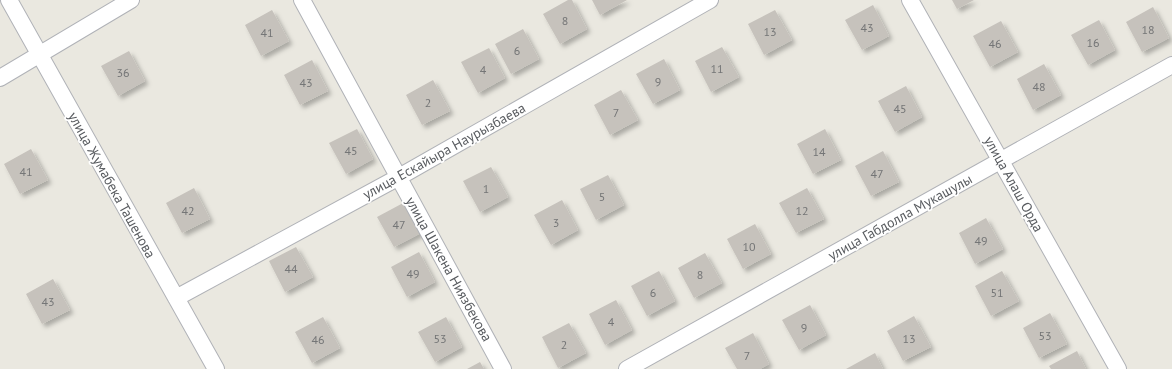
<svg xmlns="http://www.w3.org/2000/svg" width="1172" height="369" viewBox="0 0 1172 369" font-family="'PT Sans',sans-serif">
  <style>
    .building { fill: #c6c2bc; filter: url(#shadow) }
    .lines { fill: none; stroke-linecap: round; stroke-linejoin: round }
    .minor-casing { stroke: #b0b2b7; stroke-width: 18 }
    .minor { stroke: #fff; stroke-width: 16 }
    .labels { text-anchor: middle; stroke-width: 3.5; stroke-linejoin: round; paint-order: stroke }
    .number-label { font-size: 12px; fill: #747576 }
    .street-label { font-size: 14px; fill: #585b5f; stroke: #fff }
  </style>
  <defs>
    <filter id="shadow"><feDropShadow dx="3.5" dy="3.5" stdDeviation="2" flood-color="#0004"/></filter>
  </defs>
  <rect width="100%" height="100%" fill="#eae8e0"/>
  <path class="building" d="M568,0H572L587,29L560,44L543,14Z
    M592,0H627L600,15Z
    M952,0H974L957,9Z
    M873,5L889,36L862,50L845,20Z
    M1153,7L1169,38L1142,52L1126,22Z
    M272,10L289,41L261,56L245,25Z
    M775,10L792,40L764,55L748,24Z
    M1099,20L1115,50L1088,65L1071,35Z
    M1001,21L1018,52L990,67L973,36Z
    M523,29L539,59L511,74L495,44Z
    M722,47L739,77L711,92L695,61Z
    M489,48L505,78L478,93L461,62Z
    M129,51L145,81L118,96L101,66Z
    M664,59L680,90L653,104L636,74Z
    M312,60L328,91L300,105L284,75Z
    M1044,64L1061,95L1033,110L1017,79Z
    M433,80L450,111L422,125L406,95Z
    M906,86L922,117L895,132L878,101Z
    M621,90L638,120L610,135L594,105Z
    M357,129L373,159L346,174L329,143Z
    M825,129L841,160L813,174L797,144Z
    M31,149L48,180L20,194L4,164Z
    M883,151L899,182L871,196L855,166Z
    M491,167L508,197L480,212L463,181Z
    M608,175L624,205L596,220L580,189Z
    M194,188L210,219L182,233L166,203Z
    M807,188L824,219L796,233L779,203Z
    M562,200L578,230L551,245L534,215Z
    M405,202L421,233L394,247L377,217Z
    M986,218L1003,249L975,264L959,233Z
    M755,224L771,254L743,269L727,239Z
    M296,247L313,277L285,292L269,261Z
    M419,252L435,282L407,297L391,267Z
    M705,253L722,283L694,298L678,268Z
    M659,271L675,301L647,316L631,286Z
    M1002,271L1019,301L991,316L975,286Z
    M53,279L70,310L42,324L26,294Z
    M616,300L632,330L605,345L589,314Z
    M810,305L826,335L799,350L782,320Z
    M1050,313L1067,344L1039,358L1023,328Z
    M914,316L931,347L903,361L887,331Z
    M323,317L340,348L312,363L295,332Z
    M446,317L462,347L435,362L418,332Z
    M569,323L586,353L558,368L542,337Z
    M753,333L769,364L760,369H737L725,348Z
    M1077,351L1086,369H1051L1049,366Z
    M875,353L883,369H846Z
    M480,362L484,369H467Z"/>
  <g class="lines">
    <g class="minor-casing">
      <path id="minor" d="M9,0L216,369
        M302,0L503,369
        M910,0L1118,369
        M0,78L131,0
        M176,298L399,177L710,0
        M627,369L1172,65"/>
    </g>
    <use href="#minor" class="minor"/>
  </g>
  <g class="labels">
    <g class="number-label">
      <text x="565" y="25">8</text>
      <text x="867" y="32">43</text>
      <text x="1148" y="34">18</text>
      <text x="770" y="36">13</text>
      <text x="267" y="37">41</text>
      <text x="1093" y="47">16</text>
      <text x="995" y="48">46</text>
      <text x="517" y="55">6</text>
      <text x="717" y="73">11</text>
      <text x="483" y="74">4</text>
      <text x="123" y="77">36</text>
      <text x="658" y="86">9</text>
      <text x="306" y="87">43</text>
      <text x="1039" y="91">48</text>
      <text x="428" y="107">2</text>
      <text x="900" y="113">45</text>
      <text x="616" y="117">7</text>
      <text x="351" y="155">45</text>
      <text x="819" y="156">14</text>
      <text x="26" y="176">41</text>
      <text x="877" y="178">47</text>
      <text x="486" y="193">1</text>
      <text x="602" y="201">5</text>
      <text x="188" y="215">42</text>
      <text x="802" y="215">12</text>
      <text x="556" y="227">3</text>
      <text x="399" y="229">47</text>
      <text x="981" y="245">49</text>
      <text x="749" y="251">10</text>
      <text x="291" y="273">44</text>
      <text x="413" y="278">49</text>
      <text x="700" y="279">8</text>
      <text x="653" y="297">6</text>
      <text x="997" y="297">51</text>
      <text x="48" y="306">43</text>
      <text x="611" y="326">4</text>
      <text x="804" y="332">9</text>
      <text x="1045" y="340">53</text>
      <text x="440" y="343">53</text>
      <text x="909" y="343">13</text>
      <text x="318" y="344">46</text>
      <text x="564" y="349">2</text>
      <text x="747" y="360">7</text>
    </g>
    <g class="street-label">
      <text transform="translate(444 151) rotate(-29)" y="5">улица Ескайыра Наурызбаева</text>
      <text transform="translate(1014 184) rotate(61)" y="5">улица Алаш Орда</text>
      <text transform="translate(112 185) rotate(61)" y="5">улица Жумабека Ташенова</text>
      <text transform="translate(900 217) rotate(-29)" y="5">улица Габдолла Мукашулы</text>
      <text transform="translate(449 269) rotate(61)" y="5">улица Шакена Ниязбекова</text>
    </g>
  </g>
</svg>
